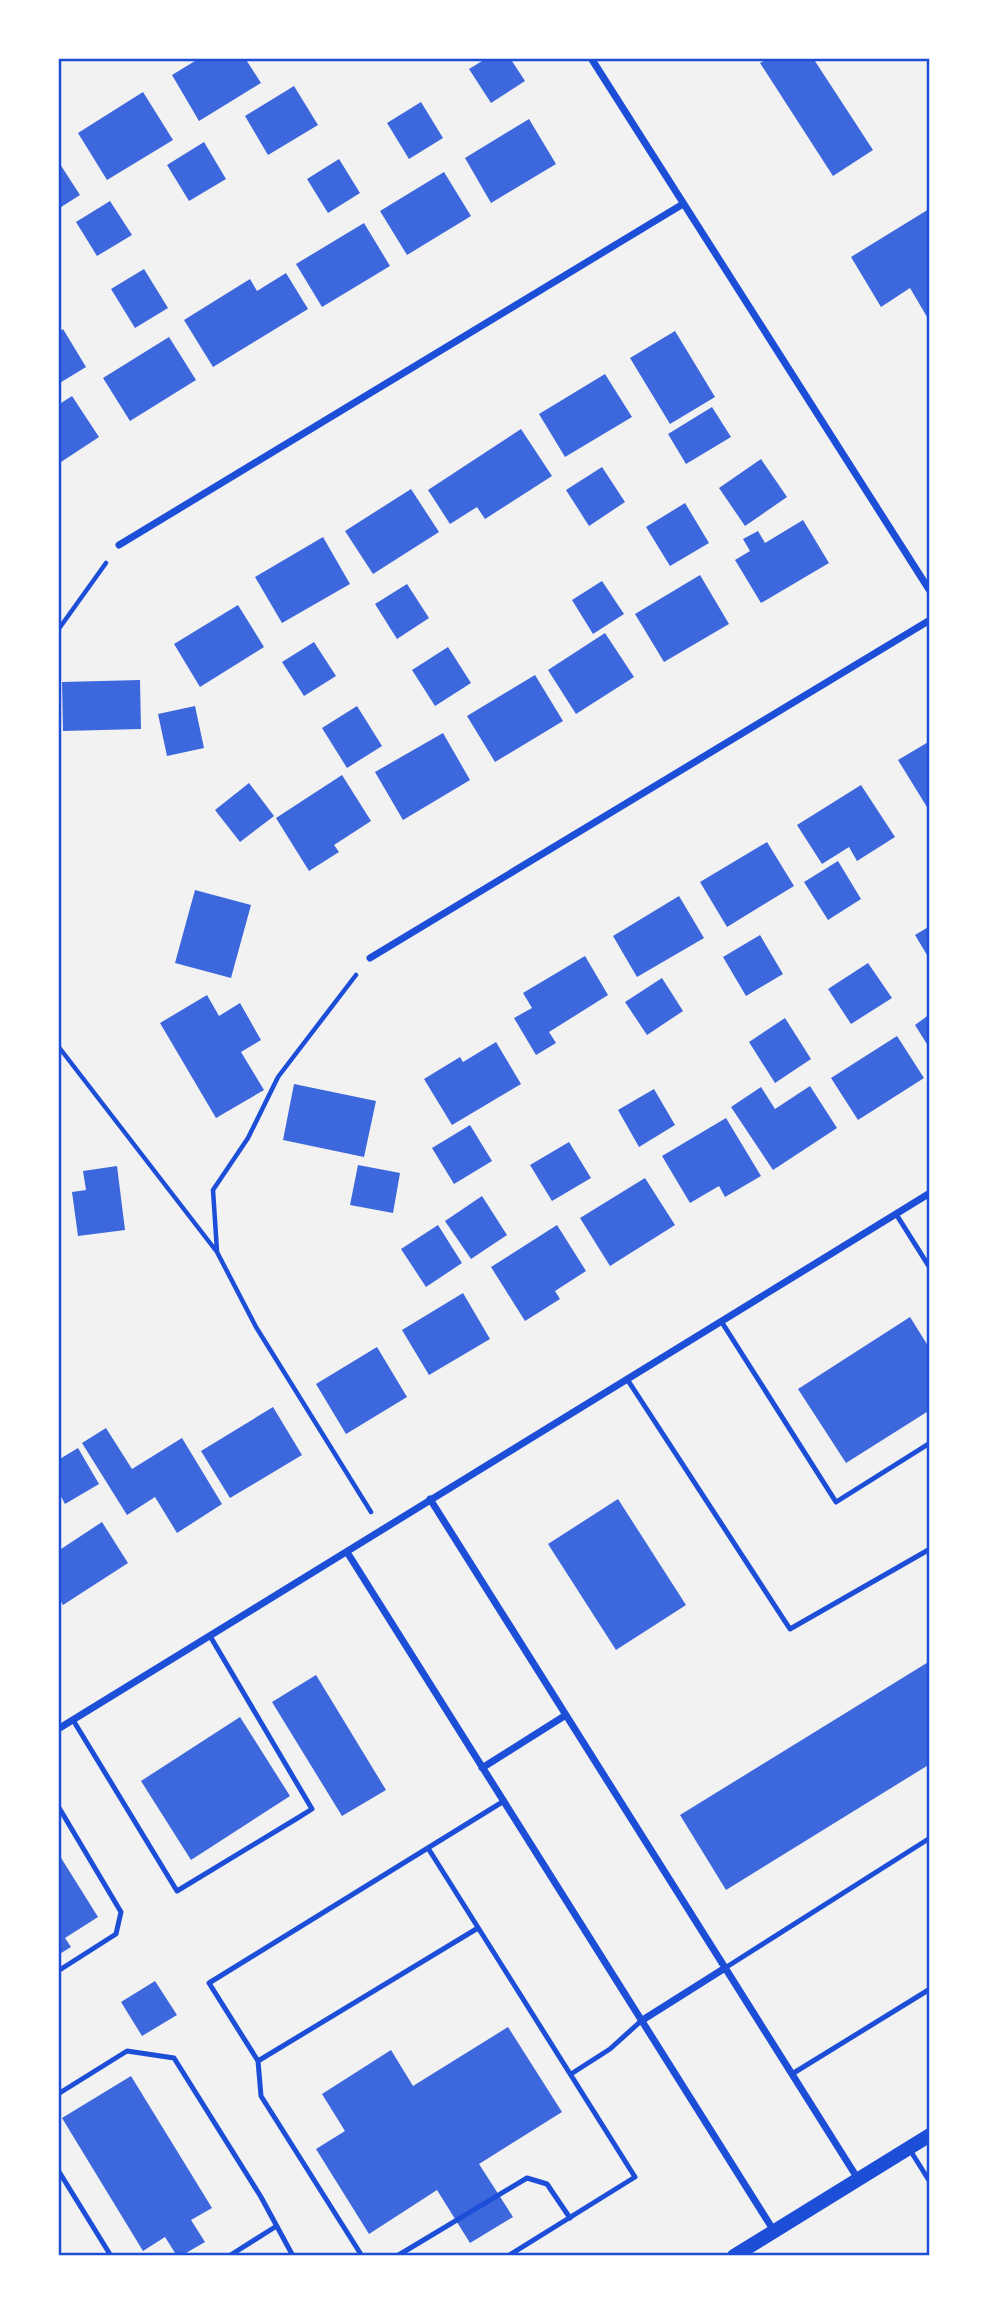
<svg xmlns="http://www.w3.org/2000/svg" width="988" height="2314" font-family="Arial,sans-serif">
<style>
.building{fill:#3d67dc}
.lines{fill:none;stroke-linecap:round;stroke-linejoin:round}
.path{stroke:#1d4ed8;stroke-width:4.5}
.service{stroke:#1d4ed8;stroke-width:5}
.minor{stroke:#1d4ed8;stroke-width:7}
.secondary{stroke:#1d4ed8;stroke-width:14}
.neatline{fill:none;stroke:#1d4ed8;stroke-width:2.5}
</style>
<rect width="100%" height="100%" fill="#f2f2f2"/>
<path class="building" d="M200,58H245L261,83L199,121L172,75Z
M487,58H510L525,81L491,103L469,69Z
M769,58H813L873,150L833,176L760,63Z
M294,86L318,125L268,155L245,116Z
M143,92L173,140L107,180L78,133Z
M421,102L443,138L409,159L387,123Z
M529,119L556,164L491,203L465,158Z
M204,142L226,179L189,201L167,165Z
M339,159L360,193L328,213L307,179Z
M58,161L80,195L58,209Z
M444,172L471,216L407,255L380,211Z
M110,201L132,235L97,256L76,222Z
M929,209L930,212V322L910,288L881,307L851,257Z
M364,223L390,266L322,307L296,264Z
M144,269L168,308L135,328L111,289Z
M286,273L308,309L213,367L184,320L250,279L257,291Z
M63,329L86,367L58,384V333Z
M675,331L715,397L670,424L630,358Z
M169,337L196,380L130,421L103,378Z
M605,374L632,417L565,457L539,414Z
M72,396L99,437L58,464V405Z
M712,407L731,437L686,464L668,434Z
M521,429L552,476L485,519L477,507L450,524L428,490Z
M761,459L787,497L745,526L719,488Z
M602,467L625,502L589,526L566,490Z
M411,489L439,532L373,574L345,531Z
M685,503L709,543L670,566L646,527Z
M803,520L829,563L761,603L735,560L750,551L743,539L758,531L765,543Z
M323,537L350,584L282,623L255,577Z
M700,575L729,624L664,662L635,614Z
M602,581L624,614L593,634L572,600Z
M407,584L429,618L397,639L375,604Z
M238,605L264,647L200,687L174,644Z
M605,633L634,677L576,714L548,670Z
M314,642L336,676L304,696L282,662Z
M448,647L471,683L435,706L412,670Z
M535,675L563,721L495,762L467,716Z
M140,680L141,729L63,731L62,682Z
M195,706L204,748L167,756L158,714Z
M357,706L382,746L347,768L322,728Z
M443,733L470,780L403,820L375,772Z
M930,741V812L898,760Z
M342,775L371,821L334,845L339,852L309,871L276,818Z
M249,783L274,816L240,842L215,810Z
M861,785L895,837L857,861L849,847L822,864L797,825Z
M767,842L794,886L727,927L700,882Z
M838,861L861,899L828,920L804,882Z
M195,890L251,905L231,978L175,963Z
M679,896L704,938L637,977L613,936Z
M930,926V960L915,935Z
M760,935L783,974L746,996L723,957Z
M585,956L608,995L549,1032L556,1043L536,1055L514,1018L532,1008L523,993Z
M868,963L892,998L851,1024L828,989Z
M662,978L683,1011L647,1035L625,1002Z
M207,995L219,1016L240,1003L261,1040L241,1052L264,1090L216,1118L160,1023Z
M930,1014V1049L915,1025Z
M785,1018L811,1059L775,1083L749,1042Z
M897,1036L924,1078L858,1120L831,1078Z
M496,1042L521,1084L452,1125L424,1079L460,1057L463,1062Z
M294,1084L376,1101L364,1157L283,1140Z
M810,1086L837,1128L773,1170L731,1107L761,1087L775,1109Z
M654,1089L675,1125L639,1147L618,1110Z
M726,1118L761,1176L725,1197L719,1186L690,1203L662,1156Z
M470,1125L492,1161L454,1184L432,1148Z
M569,1142L591,1178L552,1201L530,1165Z
M358,1165L400,1173L393,1213L350,1205Z
M117,1166L125,1230L78,1236L72,1192L86,1190L83,1171Z
M645,1178L675,1225L610,1266L580,1218Z
M482,1196L507,1235L471,1259L445,1221Z
M438,1225L462,1263L426,1287L401,1249Z
M557,1225L586,1271L555,1291L560,1299L525,1321L491,1267Z
M463,1293L490,1339L429,1375L402,1330Z
M910,1317L930,1349V1410L846,1463L798,1389Z
M377,1347L407,1397L346,1434L316,1384Z
M273,1407L302,1455L230,1498L201,1451Z
M106,1428L132,1469L182,1438L222,1504L177,1533L155,1497L127,1515L82,1443Z
M78,1448L99,1484L65,1504L58,1491V1460Z
M618,1499L686,1605L616,1650L548,1544Z
M102,1522L128,1563L63,1605L58,1596V1551Z
M930,1661V1764L726,1890L680,1815Z
M316,1675L386,1790L342,1816L272,1702Z
M240,1717L290,1796L191,1860L141,1781Z
M58,1853L98,1917L65,1938L71,1947L58,1955Z
M155,1981L177,2015L142,2036L121,2002Z
M508,2027L562,2112L479,2164L513,2217L470,2243L437,2190L369,2234L316,2149L345,2131L322,2094L391,2050L413,2086Z
M131,2076L212,2208L191,2220L205,2242L181,2256H177L165,2237L143,2251L62,2118Z"/>
<g class="lines">
<path class="path" d="M58,630L106,563
M58,1046L217,1252L256,1327L371,1512
M217,1251L213,1190L248,1138L278,1077L356,975"/>
<path class="service" d="M896,1214L930,1268
M721,1321L836,1502L930,1443
M627,1379L790,1629L930,1549
M73,1720L177,1891L296,1819L312,1809L210,1636
M58,1806L121,1912L116,1934L58,1971
M428,1848L635,2177L508,2256
M725,1968L930,1838
M258,2061L478,1928
M571,2074L610,2049L641,2021
M792,2074L930,1989
M58,2094L127,2051L174,2058L261,2197L293,2256
M910,2150L930,2182
M58,2170L111,2256
M229,2256L275,2227
M362,2256L261,2096L258,2061L209,1983L504,1801
M397,2256L527,2178L547,2184L570,2218"/>
<path class="minor" d="M591,58L930,591
M119,545L683,204
M370,958L930,620
M430,1499L858,2179
M347,1552L774,2231
M58,1729L930,1193
M482,1768L566,1715
M641,2021L725,1968"/>
<path class="secondary" d="M734,2256L930,2135"/>
</g>
<rect width="988" height="2314" fill="none" stroke="#ffffff" stroke-width="119"/>
<rect x="60" y="60" width="868" height="2194" class="neatline"/>
</svg>
